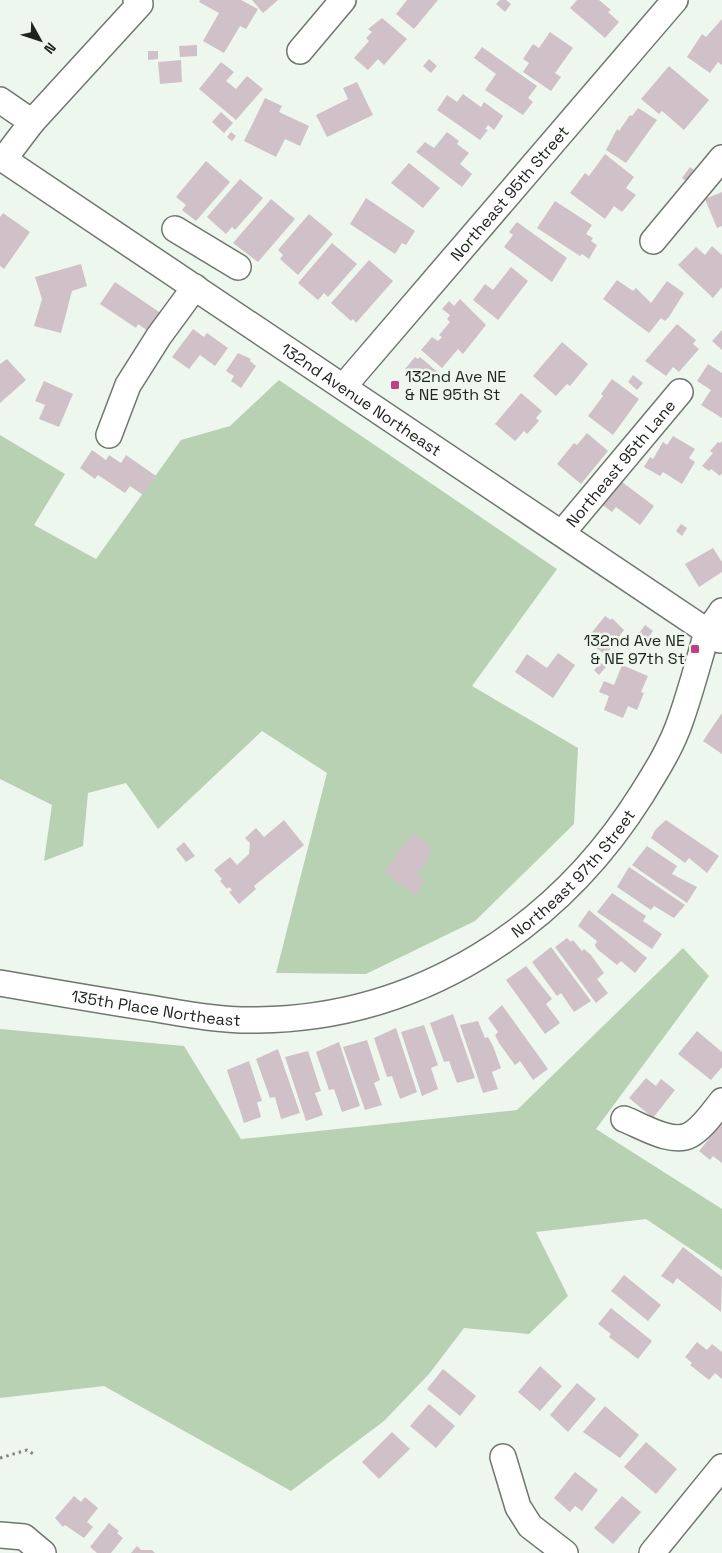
<svg xmlns="http://www.w3.org/2000/svg" width="722" height="1553" font-family="'Space Grotesk',sans-serif">
<style>
.green{fill:#b7d1b2}
.building{fill:#cfc1c7}
.lines{fill:none;stroke-linecap:round;stroke-linejoin:round}
.minor-casing{stroke:#6f776e;stroke-width:28}
.path{stroke:#838982;stroke-width:3;stroke-dasharray:2.5 4;stroke-linecap:butt}
.minor{stroke:#fff;stroke-width:25}
.poi-dot{fill:#bf3f89;stroke:#eef7ed;stroke-width:2}
.labels{text-anchor:middle;stroke-width:5;stroke-linejoin:round;paint-order:stroke}
.street-label{font-size:16px;fill:#202420;stroke:#eef7ed}
.poi-label{font-size:16px;fill:#202420;stroke:#eef7ed;text-anchor:start}
</style>
<rect width="100%" height="100%" fill="#eef7ed"/>
<path class="green" d="M279,380L557,569L472,686L578,748L574,824L475,921L366,974L276,973L327,773L262,731L158,829L126,783L88,793L83,846L44,861L52,805L0,779V435L65,474L34,525L96,559L181,440L230,426Z
M683,948L709,976L596,1129L722,1209V1270L646,1219L536,1232L568,1296L529,1334L464,1328L429,1374L384,1421L291,1491L104,1386L0,1398V1029L184,1046L241,1139L517,1110Z"/>
<path class="building" d="M200,0H241L258,9L246,29L240,26L224,53L203,41L219,13L199,2Z
M252,0H278L263,13Z
M407,0H438L414,29L396,14Z
M500,0H506L511,4L505,12L496,4Z
M577,0H599L611,10L608,12L619,22L605,38L570,8Z
M382,18L407,39L384,65L378,59L368,70L354,58L369,41L366,38L372,32L368,29Z
M722,19V65L718,62L710,73L687,57L702,34L706,37Z
M550,32L573,48L555,73L561,77L551,91L523,72L529,63L523,59L533,44L539,48Z
M197,45V56L180,57L179,46Z
M482,47L537,86L528,98L533,102L523,115L485,90L496,74L474,58Z
M148,51H158V59L148,60Z
M429,59L437,66L431,73L423,66Z
M181,60L182,82L160,84L158,62Z
M221,62L234,72L226,81L236,89L247,76L263,89L236,120L199,89Z
M669,66L709,100L684,130L662,111L659,114L641,99Z
M357,82L373,115L327,137L316,115L348,99L343,88Z
M463,94L481,107L484,102L503,116L494,130L488,125L485,129L488,130L480,140L437,110L447,95L457,102Z
M265,98L282,106L279,112L309,126L300,146L285,139L276,157L244,141Z
M638,108L657,120L626,163L606,150L617,129L619,131L630,115L632,116Z
M221,112L233,123L224,133L212,122Z
M231,132L236,136L232,141L227,137Z
M447,132L459,141L457,144L469,153L460,164L472,174L462,187L416,152L425,142L434,148Z
M605,154L634,177L626,188L636,195L622,212L614,206L605,219L570,193L585,173L589,176Z
M206,161L230,182L196,221L182,210L186,205L176,197Z
M409,163L440,188L423,208L391,183Z
M690,167L697,172L689,183L682,178Z
M240,179L263,198L235,230L232,227L226,234L207,217Z
M722,192V226L717,228L705,199Z
M366,198L415,231L406,245L402,243L395,254L350,224Z
M271,199L295,219L258,262L233,243Z
M555,201L592,225L586,234L593,238L591,241L597,245L589,259L582,254L580,256L537,228Z
M3,213L30,232L4,269L0,266V217Z
M309,214L333,234L298,275L280,259L283,255L278,250Z
M517,222L567,258L552,282L504,247L513,235L509,232Z
M332,243L357,264L328,297L324,293L318,300L298,283Z
M712,246L722,255V287L713,298L678,265L696,247L705,255Z
M369,260L393,281L356,323L353,319L351,321L331,303Z
M81,264L87,286L72,291L61,333L34,326L42,299L35,277Z
M511,267L528,281L498,320L473,300L485,284L493,290Z
M617,280L633,291L636,288L651,303L667,281L684,293L669,317L665,321L661,318L649,333L603,299Z
M115,282L162,314L149,332L138,324L136,328L100,304Z
M460,299L486,325L463,354L458,349L442,368L421,350L432,337L438,341L442,337L439,335L450,322L447,319L450,315L442,309L449,301L454,306Z
M677,324L696,340L693,344L699,349L679,372L673,367L666,376L645,361Z
M193,329L204,337L207,333L228,348L215,366L200,355L189,369L172,357Z
M722,330V350L712,341Z
M562,342L588,364L570,386L567,384L556,396L533,376Z
M238,353L251,359L250,361L256,366L241,388L231,381L234,376L226,371Z
M415,357L418,359L420,357L440,374L432,384L425,379L422,383L405,369Z
M7,359L26,380L0,403V364Z
M708,364L722,373V418L701,405L711,390L697,381Z
M633,375L643,383L637,390L628,382Z
M612,379L639,399L613,435L588,416L603,396L601,394Z
M44,381L73,394L59,427L39,419L45,405L35,401Z
M521,393L542,411L536,418L539,421L527,434L524,431L515,441L495,424Z
M587,433L608,451L581,484L557,464L574,443L577,445Z
M673,436L695,449L689,458L695,462L682,484L663,472L660,476L644,467L650,457L653,459L663,442L667,445Z
M722,441V473L720,476L711,469L709,471L702,466L713,453L710,451L718,442L720,443Z
M92,450L106,460L109,455L121,463L126,455L156,476L143,495L130,486L125,493L98,475L95,479L80,468Z
M618,479L654,506L640,525L616,507L612,512L600,503Z
M681,524L687,528L682,536L676,531Z
M713,548L722,562V572L699,587L685,564Z
M605,616L611,620L612,618L624,630L606,655L596,648L599,643L589,636Z
M645,625L653,631L645,642L637,636Z
M558,653L575,665L553,698L515,672L527,654L547,668Z
M601,663L606,667L599,675L594,670Z
M622,665L648,676L641,692L644,693L637,710L628,706L623,718L604,710L609,696L599,692L604,681L614,685Z
M722,713V754L703,741Z
M284,820L304,845L254,886L256,889L239,904L229,892L232,890L229,887L227,889L220,881L222,879L214,870L230,857L237,865L249,854L250,843L245,838L256,828L264,837Z
M666,820L719,856L707,873L689,858L685,863L651,838L656,829Z
M413,833L432,847L427,855L430,857L417,875L425,881L415,895L384,872Z
M184,842L195,856L186,862L176,849Z
M647,846L677,866L672,874L697,887L687,903L632,865Z
M629,867L685,905L674,918L654,906L651,910L617,887Z
M612,893L646,916L643,921L662,934L652,949L597,912Z
M589,910L647,958L635,973L621,961L617,965L597,949L595,945L597,941L578,926Z
M567,938L571,942L573,940L582,951L584,949L591,955L604,973L597,979L608,993L596,1003L555,947Z
M551,947L591,1001L574,1012L561,993L557,996L532,962Z
M526,966L552,999L546,1004L560,1023L545,1034L506,980Z
M502,1005L548,1069L533,1080L520,1061L515,1065L499,1043L495,1035L498,1032L488,1018Z
M453,1014L475,1078L457,1083L449,1061L444,1062L430,1023Z
M478,1021L485,1038L488,1037L493,1046L501,1068L492,1072L498,1089L483,1093L460,1025Z
M424,1025L438,1065L431,1068L438,1089L422,1096L401,1032Z
M396,1028L417,1092L400,1099L392,1076L387,1077L374,1038Z
M697,1031L722,1052V1067L711,1080L678,1054Z
M367,1040L380,1080L374,1083L382,1105L365,1110L343,1047Z
M339,1042L360,1106L342,1112L334,1089L329,1090L316,1052Z
M278,1049L300,1113L281,1119L275,1097L270,1098L256,1059Z
M308,1051L321,1091L315,1093L323,1115L306,1121L285,1057Z
M249,1061L262,1101L257,1102L261,1117L244,1123L227,1070Z
M646,1078L656,1086L661,1079L675,1090L653,1118L629,1098Z
M722,1123V1163L713,1156L710,1160L699,1151Z
M683,1247L722,1277L721,1312L677,1278L673,1284L661,1276Z
M624,1275L661,1305L648,1321L611,1291Z
M611,1308L652,1341L638,1359L609,1337L611,1334L598,1324Z
M697,1342L707,1350L712,1344L722,1352V1379L715,1373L709,1380L690,1365L692,1363L685,1357Z
M540,1366L562,1386L540,1411L518,1392Z
M443,1369L476,1396L460,1416L427,1389Z
M577,1383L596,1399L568,1432L550,1415Z
M429,1404L455,1426L436,1448L410,1426Z
M605,1406L639,1435L620,1458L583,1432Z
M392,1432L410,1449L379,1479L362,1462Z
M646,1442L677,1469L656,1494L624,1467Z
M575,1472L598,1490L582,1511L575,1506L570,1512L554,1498Z
M74,1496L81,1502L85,1497L98,1508L87,1522L93,1527L84,1538L65,1525L63,1527L55,1518Z
M622,1496L641,1512L613,1544L594,1528Z
M109,1523L119,1531L117,1533L123,1538L111,1553H97L90,1547Z
M137,1546L141,1550H152L155,1553H131Z"/>
<g class="lines">
<g class="minor-casing">
<g id="minor">
<path d="M300,51L343,0"/>
<path d="M0,100L32,122L4,159"/>
<path d="M32,122L140,4L136,0"/>
<path id="s1" d="M0,157L720,640"/>
<path d="M175,229L238,267"/>
<path d="M653,241L722,158"/>
<path id="s2" d="M344,386L675,0"/>
<path d="M109,435L128,385L159,336L195,287"/>
<path id="s3" d="M562,533L680,392"/>
<path id="s4" d="M0,983C52,992 104,1001 156,1009C190,1015 224,1021 258,1020C419,1018 558,928 642,794C657,770 672,746 681,719C688,699 694,678 700,657C703,648 704,638 709,630C712,624 718,618 722,611"/>
<path d="M624,1119C642,1126 672,1145 690,1135C703,1128 713,1112 722,1101"/>
<path d="M503,1457L518,1507L530,1526L565,1553"/>
<path d="M0,1535L24,1537L43,1553"/>
<path d="M652,1553L722,1467"/>
</g>
</g>
<path class="path" d="M0,1458L27,1450L35,1455"/>
<use href="#minor" class="minor"/>
</g>
<g class="poi-dot">
<rect x="390" y="380" width="10" height="10" rx="2.5"/>
<rect x="690" y="644" width="10" height="10" rx="2.5"/>
</g>
<g class="labels">
<g class="street-label">
<text dy="6" stroke="none"><textPath href="#s2" startOffset="254">Northeast 95th Street</textPath></text>
<text dy="6" stroke="none"><textPath href="#s1" startOffset="435">132nd Avenue Northeast</textPath></text>
<text dy="6" stroke="none"><textPath href="#s3" startOffset="91">Northeast 95th Lane</textPath></text>
<text dy="6" stroke="none"><textPath href="#s4" startOffset="620">Northeast 97th Street</textPath></text>
<text dy="6" stroke="none"><textPath href="#s4" startOffset="158">135th Place Northeast</textPath></text>
</g>
<g class="poi-label">
<text x="405" y="382">132nd Ave NE<tspan x="405" dy="18">&amp; NE 95th St</tspan></text>
<text x="685" y="646" text-anchor="end">132nd Ave NE<tspan x="685" dy="18">&amp; NE 97th St</tspan></text>
</g>
</g>
<g transform="translate(40 40) rotate(130)" stroke="#eef7ed" stroke-width="4" paint-order="stroke">
<path d="M0-4L9 19L0 12L-9 19Z" fill="#202420"/>
<text y="-8" font-size="14" font-weight="bold" text-anchor="middle" fill="#202420">N</text>
</g>
</svg>
